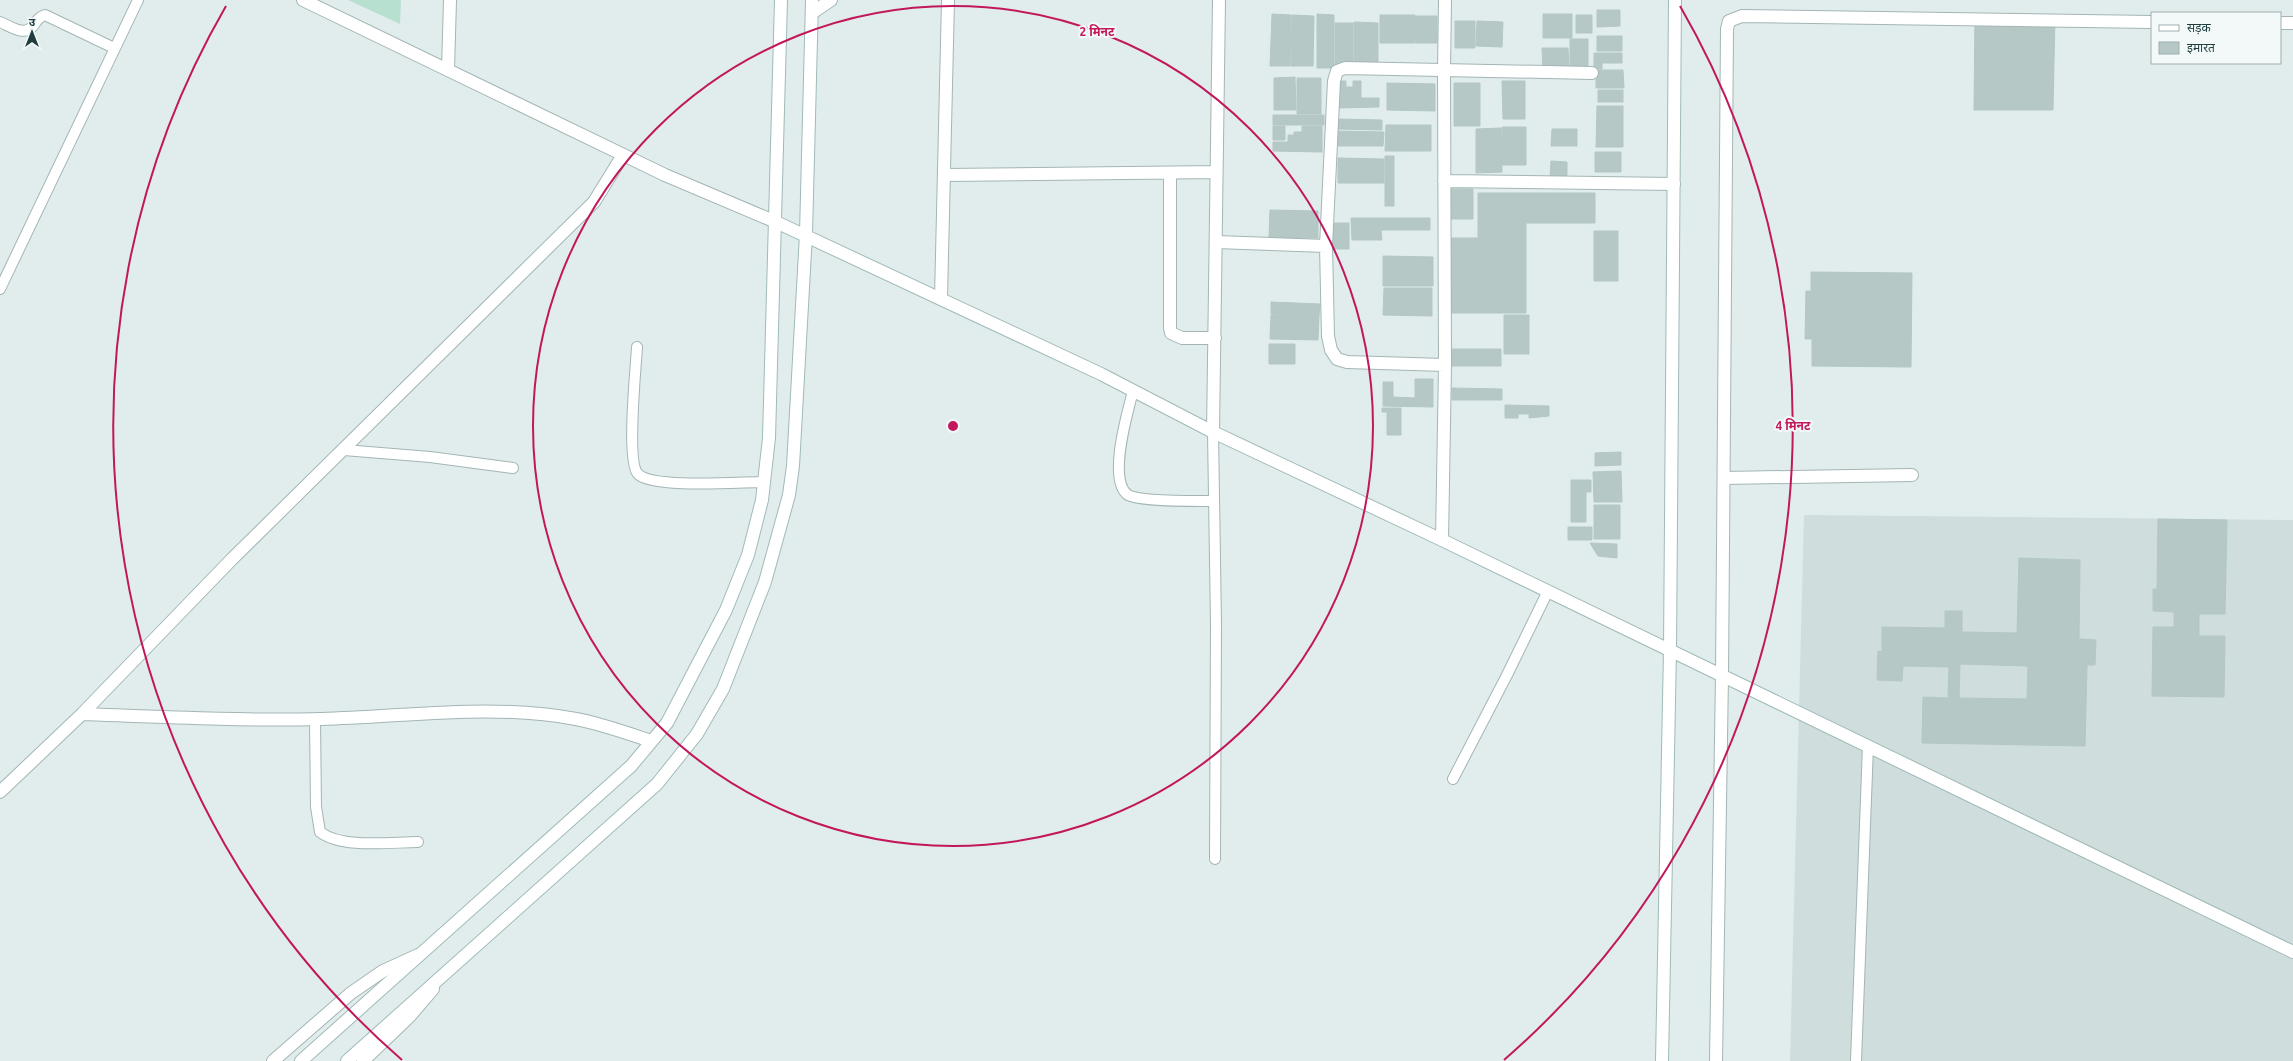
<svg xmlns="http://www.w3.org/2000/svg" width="2293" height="1061" font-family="Ubuntu,'Noto Sans Devanagari',sans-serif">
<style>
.built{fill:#cfdddc}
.green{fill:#b8e0d0}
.building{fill:#b6c8c6;stroke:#b3c7c5;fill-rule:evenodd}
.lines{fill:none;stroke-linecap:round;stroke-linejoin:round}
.lane-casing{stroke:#a3b5b5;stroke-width:12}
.street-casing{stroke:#a3b5b5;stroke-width:14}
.secondary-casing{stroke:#9fbab8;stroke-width:14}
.lane{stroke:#fff;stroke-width:10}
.street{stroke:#fff;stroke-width:12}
.secondary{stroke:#fff;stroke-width:12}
.ring{fill:none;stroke:#c2185b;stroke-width:2}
.centre{fill:#c2185b;stroke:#f2f9f8;stroke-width:2}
.ring-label{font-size:12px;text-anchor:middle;font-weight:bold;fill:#c2185b;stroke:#f2f9f8;stroke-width:4;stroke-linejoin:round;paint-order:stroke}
</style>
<rect width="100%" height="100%" fill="#e1edec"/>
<path class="built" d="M1804,515L2293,520V1061H1790Z"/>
<path class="green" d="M348,0H401L400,24Z"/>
<path class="building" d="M1597,10H1620V26L1597,27Z
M1272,14L1291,15L1290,66H1270Z
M1317,14L1334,15V68H1317Z
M1543,14H1572V38H1543Z
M1292,15L1314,16L1313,66H1291Z
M1380,15H1415L1414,43H1380Z
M1576,15H1592V33H1576Z
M1975,15L2055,16L2053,110H1974Z
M1415,16H1437V43H1415Z
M1455,21H1475V48H1455Z
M1477,21L1503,22L1502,47L1476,46Z
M1354,22L1378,23V68L1354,67Z
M1335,23H1353V65H1335Z
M1597,36H1622V51H1597Z
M1570,39H1588V66H1570Z
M1542,48H1568L1569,68L1543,69Z
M1594,53H1622V63H1602V69H1594Z
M1596,70H1623L1624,88H1596Z
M1295,77L1296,110H1274V78Z
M1297,78H1321V114H1297Z
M1338,81H1346V87H1353V81H1361V98L1338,97Z
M1502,81H1525V119H1503Z
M1387,83L1435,84V111L1387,110Z
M1454,83H1480V126H1454Z
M1598,90H1623V102H1598Z
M1338,98H1379V107L1338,108Z
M1597,106H1623V147H1596Z
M1273,115H1324V125H1273Z
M1336,119L1382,120V130L1336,129Z
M1386,125H1431V151H1385Z
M1273,126H1285V140H1273Z
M1302,126H1322V152L1273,151V142H1288V135H1294V132H1302Z
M1502,127H1526V165H1502Z
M1501,128L1502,172L1476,173V129Z
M1552,129H1577V146H1551Z
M1335,131L1384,132L1383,146H1335Z
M1595,152H1621V172H1595Z
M1385,156H1394V206H1385Z
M1338,158L1384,159V183H1338Z
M1551,161L1567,162V179H1550Z
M1450,189H1473V219H1450Z
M1478,193H1595V223H1526V313H1450V238H1478Z
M1270,210L1318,211V238L1269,237Z
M1351,218H1430V230H1381L1382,240H1352Z
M1329,223H1349V249H1329Z
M1594,231H1618V281H1594Z
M1383,256L1433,257V286H1383Z
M1811,272L1912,273L1911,367L1812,366V339H1805L1806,291H1811Z
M1384,288H1432V316L1383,315Z
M1271,302L1320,304L1319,316L1271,314Z
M1271,315L1319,316L1318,340L1270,339Z
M1504,315H1529V354H1504Z
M1269,344H1295V364H1269Z
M1452,349H1501V366H1452Z
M1415,379H1433V407L1383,406V382H1393V397L1415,398Z
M1452,388L1502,389V400H1452Z
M1505,405L1549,406V416L1529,418V414H1518V418H1505Z
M1382,408H1401V435H1387V412H1382Z
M1621,452V465L1595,466V453Z
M1621,471L1622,502H1594L1593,472Z
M1571,480H1591V492H1586V522H1571Z
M1594,505H1620V539H1594Z
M2158,519L2227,520L2225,614H2199V636H2225L2224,697L2152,696L2153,627H2174V612L2153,611V589H2157Z
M1568,527H1592V540H1568Z
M1590,543L1617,544V558L1598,556Z
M2019,558L2080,560L2079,639L2096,640L2095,665H2087L2085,746L1922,743L1923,697L1948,698L1949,667L1903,666L1902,681L1877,680L1878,651L1882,652V627L1945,628V611H1962V632L2017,633ZM1960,664L2028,666L2027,699L1959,698Z"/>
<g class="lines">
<g class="lane-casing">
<path id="lane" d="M0,22C10,26 24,37 33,26C37,21 38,17 45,15L114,48
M0,289L138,0
M637,347C636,367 626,462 638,474C653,489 740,482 764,482
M1133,391C1128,411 1107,480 1128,495C1140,502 1198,501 1214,501
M1213,432L1216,624L1215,859
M344,450L430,457L513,468
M315,719L316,807L320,832C342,849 391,842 418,842
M1453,779L1507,675L1548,591
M1856,1061L1868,746"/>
</g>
<g class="street-casing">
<path id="street" d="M303,0L665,175L776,222
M2280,23H2293
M448,70L450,0
M1170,174V328L1171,333L1182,338H1215
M944,175L1216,172
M1444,181L1674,184
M1216,242L1326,246
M941,298L948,0
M1445,365L1347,362L1337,359L1331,350L1328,336L1326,246L1334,81L1337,71L1345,68L1592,73
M1213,432L1219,0
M1724,478L1912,475
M1442,540L1445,365L1444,71L1445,0
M82,714C162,717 241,721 321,719C405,717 492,703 576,719C602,724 627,733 651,741
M0,792L82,714L232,559L594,202L623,155
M273,1061L351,993L383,971L418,955
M363,1061L409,1017L433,989
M1716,1061L1722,675L1727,29L1729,21L1742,16L2152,22"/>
</g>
<g class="secondary-casing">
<path id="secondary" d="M812,13L831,0
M776,222L1101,374L1213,432L1442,540L2293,952
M301,1061L631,766L667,723L726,610L748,555L762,500L769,438L781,0
M347,1061L657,784L697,734L723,689L765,582L789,495L793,466L806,234L812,0
M1662,1061L1670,650L1675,0"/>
</g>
<use href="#lane" class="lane"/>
<use href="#street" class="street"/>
<use href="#secondary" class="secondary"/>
</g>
<g class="ring">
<circle cx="953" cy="426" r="420"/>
<path d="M402 1060A840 840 0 0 1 226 6M1680 6A840 840 0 0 1 1504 1060"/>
</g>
<circle cx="953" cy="426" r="6" class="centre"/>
<g class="ring-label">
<text x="1097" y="36">2 मिनट</text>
<text x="1793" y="430">4 मिनट</text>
</g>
<rect x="2151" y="12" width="130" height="52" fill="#f2f9f8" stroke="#9eaeae"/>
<rect x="2159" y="25" width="20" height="6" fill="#ffffff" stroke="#9eaeae"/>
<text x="2187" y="32" font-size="12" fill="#203e40">सड़क</text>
<rect x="2159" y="42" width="20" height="12" fill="#b6c8c6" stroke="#9eaeae"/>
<text x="2187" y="52" font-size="12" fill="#203e40">इमारत</text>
<g transform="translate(32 32)" stroke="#f2f9f8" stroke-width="3" paint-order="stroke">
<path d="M0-3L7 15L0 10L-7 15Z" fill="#203e40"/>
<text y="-6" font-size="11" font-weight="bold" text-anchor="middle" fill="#203e40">उ</text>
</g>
</svg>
